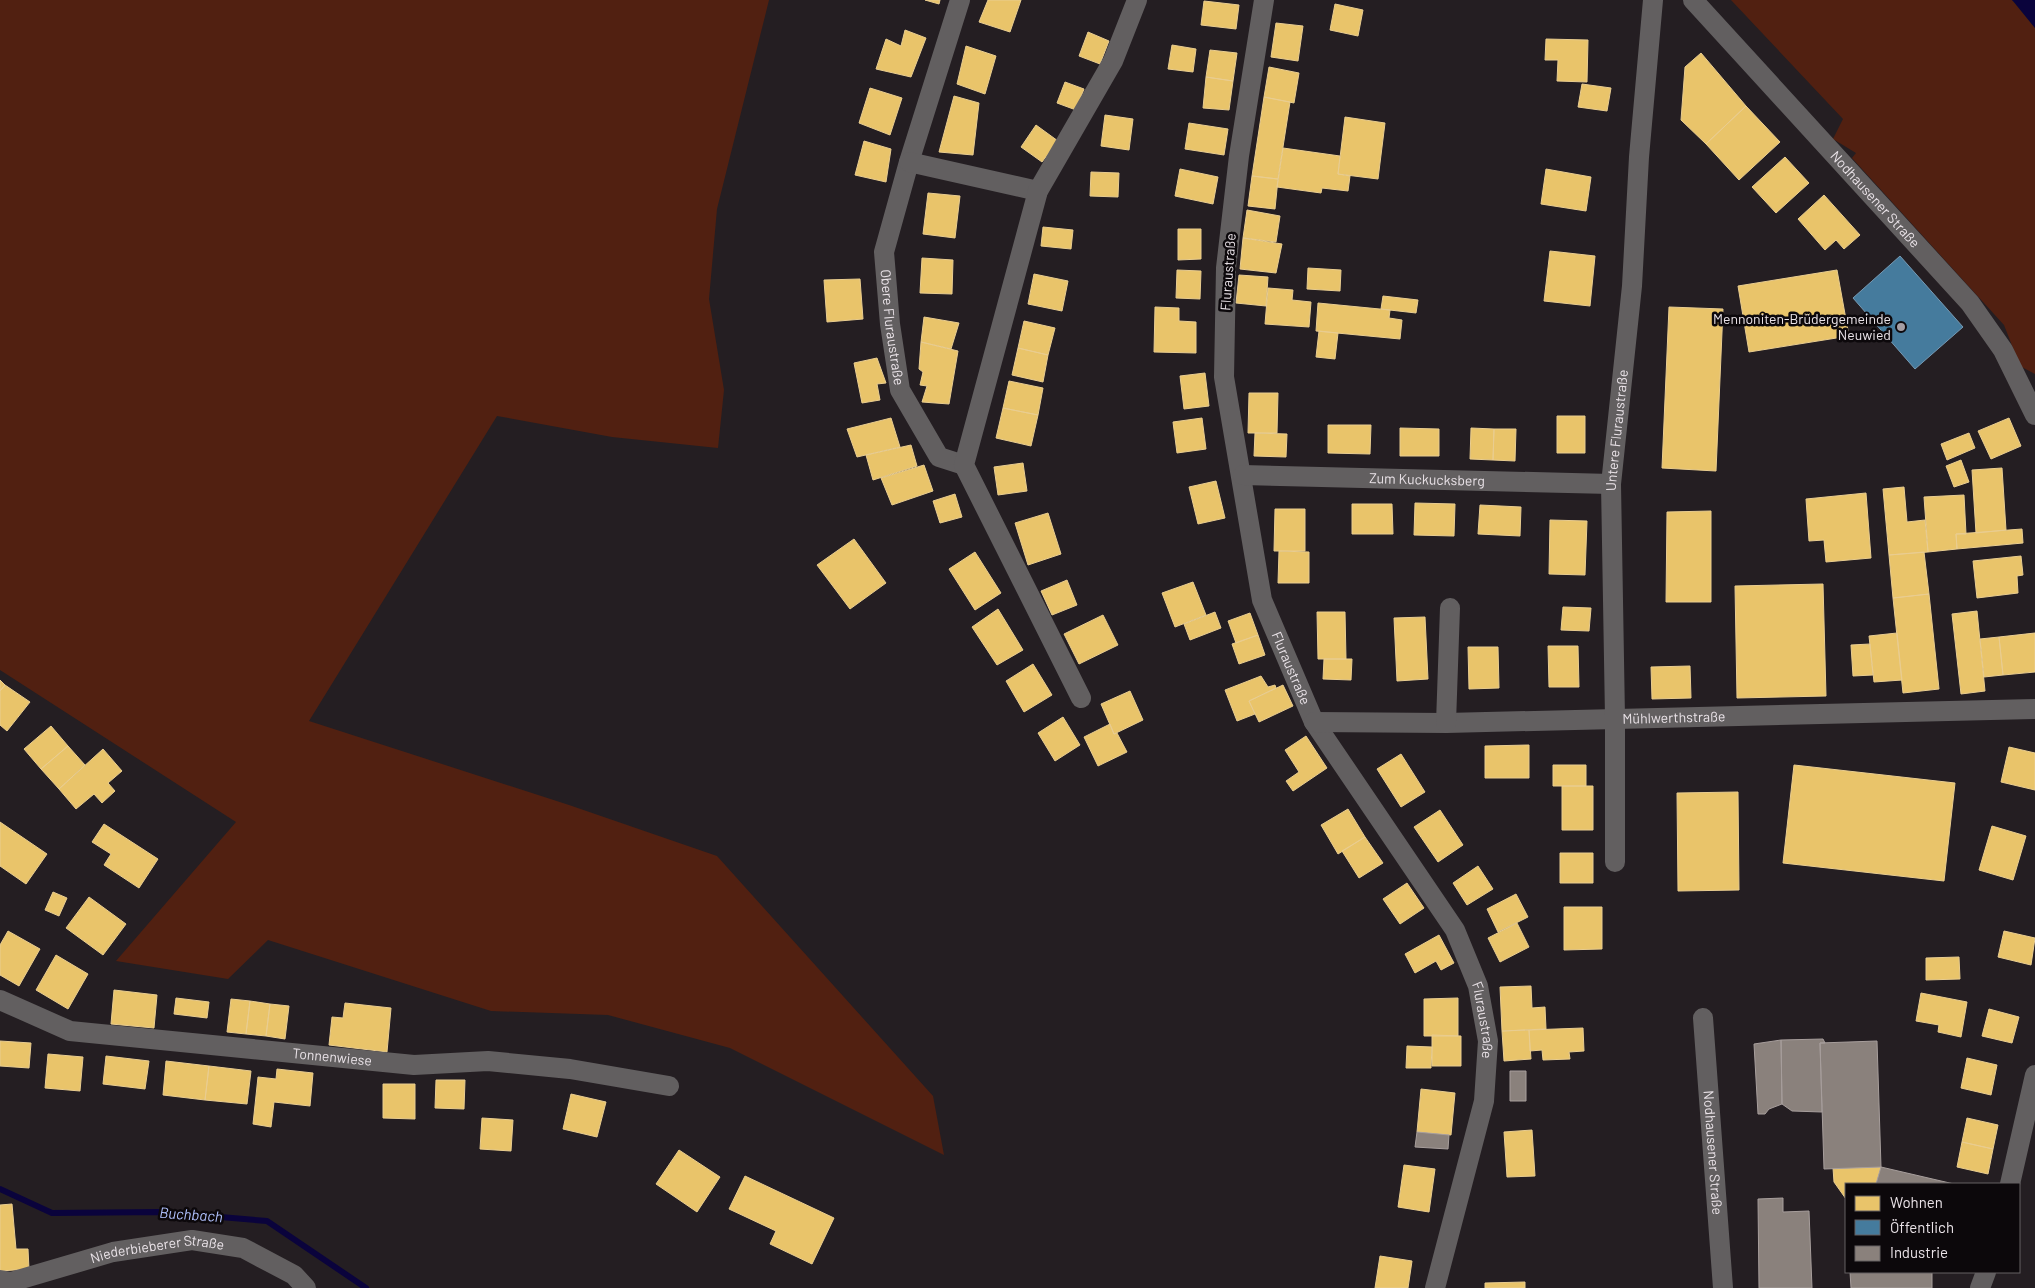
<svg xmlns="http://www.w3.org/2000/svg" width="2035" height="1288" font-family="Barlow,sans-serif">
<style>
.green{fill:#512011}
.water{fill:#0a033c}
.homes{fill:#e9c46a;stroke:#e9cd90}
.public{fill:#457b9d;stroke:#769ab4}
.industry{fill:#8a817c;stroke:#a79e9c}
.lines{fill:none;stroke-linecap:round;stroke-linejoin:round}
.stream{stroke:#0a033c;stroke-width:6}
.minor{stroke:#625f60;stroke-width:20}
.poi-dot{fill:#a59ea3;stroke:#0c080b;stroke-width:2}
.labels{text-anchor:middle;stroke-width:5;stroke-linejoin:round;paint-order:stroke}
.street-label{font-size:14px;fill:#eae3e8;stroke:#0c080b}
.poi-label{font-size:14px;fill:#eae3e8;stroke:#0c080b;text-anchor:end}
.water-label{font-size:15px;font-style:italic;fill:#b0c1fd;stroke:#0c080b}
</style>
<rect width="100%" height="100%" fill="#241e22"/>
<path class="green" d="M0,0H769L717,209L709,299L724,390L718,448L612,437L497,416L309,721L569,805L717,856L933,1096L944,1155L730,1048L608,1015L491,1011L268,940L228,979L116,961L236,822L0,670Z
M1731,0H2012L2035,28V374L2020,366L2004,325L1852,158L1856,153L1833,139L1843,119Z"/>
<path class="water" d="M2012,0H2035V28L2014,2Z"/>
<path class="homes" d="M925,0H940L939,4Z
M988,0H1021L1010,32L979,22Z
M1204,1L1239,5L1236,29L1201,25Z
M1335,4L1363,10L1358,36L1330,30Z
M1276,23L1303,26L1298,61L1271,57Z
M905,30L926,38L911,77L876,69L886,39L901,46Z
M1088,32L1109,41L1100,64L1079,56Z
M1546,39L1588,40L1587,82L1557,81L1558,60H1545Z
M1172,45L1196,49L1193,72L1168,69Z
M966,46L996,56L985,94L957,84Z
M1210,50L1237,53L1233,81L1206,77Z
M1701,53L1746,106L1706,144L1681,120L1685,67Z
M1269,67L1299,73L1294,103L1264,97Z
M1206,77L1233,81L1229,110L1203,108Z
M1065,82L1084,89L1076,110L1057,103Z
M1582,84L1611,88L1607,111L1578,107Z
M870,88L902,98L890,135L859,123Z
M954,96L979,103L973,155L939,152Z
M1264,97L1290,102L1278,179L1252,176Z
M1746,106L1780,142L1739,180L1706,144Z
M1105,115L1133,119L1129,150L1101,146Z
M1345,117L1385,123L1378,179L1338,174Z
M1189,123L1228,129L1224,155L1185,149Z
M1036,125L1058,141L1042,162L1021,147Z
M864,141L891,149L886,182L855,175Z
M1283,148L1340,156L1338,174L1350,176L1348,191L1322,188L1321,193L1277,187Z
M1785,157L1809,183L1776,213L1752,187Z
M1180,169L1218,177L1213,204L1175,196Z
M1546,169L1591,177L1586,211L1541,204Z
M1091,172L1119,173L1118,197L1090,196Z
M1252,176L1278,179L1275,209L1248,206Z
M928,193L960,196L955,238L923,234Z
M1824,195L1860,235L1844,249L1836,240L1825,250L1798,219Z
M1247,210L1280,216L1276,242L1243,238Z
M1043,227L1073,230L1071,249L1041,246Z
M1178,229H1201V259L1178,260Z
M1243,238L1282,244L1276,273L1240,269Z
M1550,251L1595,256L1590,306L1544,301Z
M922,258L953,260L952,294L920,293Z
M1308,268L1341,270L1340,291L1307,289Z
M1177,270L1201,271L1200,299L1176,298Z
M1837,270L1849,336L1749,352L1738,286Z
M1034,274L1068,281L1062,311L1028,304Z
M1239,275L1268,277L1266,306L1236,303Z
M860,279L863,319L827,322L824,280Z
M1268,288L1293,290L1292,300L1311,302L1309,327L1265,324Z
M1383,296L1418,300L1416,313L1381,309Z
M1318,303L1390,310L1389,318L1402,320L1400,339L1316,331Z
M1155,307L1179,308V321L1196,322V353L1154,352Z
M1669,307L1723,309L1716,471L1662,468Z
M924,317L959,323L951,349L921,342Z
M1024,321L1055,328L1048,355L1018,348Z
M1319,331L1338,333L1335,359L1316,357Z
M921,342L958,351L949,404L922,402L927,386L920,385L923,372L919,369Z
M1018,348L1048,355L1043,382L1012,375Z
M877,358L886,383L877,384L880,400L862,403L854,363Z
M1205,373L1209,406L1184,409L1180,376Z
M1009,381L1043,388L1038,415L1003,408Z
M1249,393H1278L1277,433H1248Z
M1003,408L1038,415L1031,446L996,438Z
M1557,416H1585V453H1557Z
M891,418L900,447L857,457L847,429Z
M1202,418L1206,449L1177,453L1173,422Z
M2009,418L2021,446L1991,459L1978,431Z
M1328,425H1371L1370,454L1328,453Z
M1400,428L1439,429V456H1400Z
M1471,428L1494,429L1493,460L1470,459Z
M1494,429H1516L1515,461L1493,460Z
M1255,433L1287,434L1286,457L1254,456Z
M1969,433L1975,448L1947,460L1941,444Z
M911,445L917,466L873,480L866,455Z
M1961,460L1969,482L1954,487L1946,466Z
M1023,463L1027,491L998,495L994,467Z
M924,465L933,491L892,505L881,478Z
M2002,468L2006,530L1976,533L1972,470Z
M1216,481L1225,518L1198,524L1189,487Z
M1904,487L1907,522L1925,520L1928,552L1889,555L1883,489Z
M1866,493L1871,558L1826,562L1824,540L1809,541L1806,499Z
M955,494L962,517L940,523L933,501Z
M1964,495L1966,534H1956L1957,549L1928,552L1924,497Z
M1415,503L1455,504L1454,536L1414,535Z
M1352,504H1392L1393,534H1352Z
M1480,505L1521,507L1520,536L1478,534Z
M1275,509H1305V551H1274Z
M1711,511V602H1666L1667,512Z
M1048,513L1061,554L1028,565L1015,523Z
M1550,520L1587,521L1585,575L1549,574Z
M2022,529L2023,543L1957,549L1956,534Z
M854,539L886,583L850,609L817,565Z
M1279,551L1309,552V583H1278Z
M975,552L1001,593L975,610L949,569Z
M1924,552L1929,594L1893,598L1889,555Z
M2021,556L2023,575L2017,576L2018,593L1977,598L1973,561Z
M1067,580L1077,605L1052,615L1041,591Z
M1193,582L1206,615L1175,627L1162,593Z
M1823,584L1826,696L1737,698L1735,586Z
M1929,594L1939,689L1903,693L1893,598Z
M1563,607L1591,608L1589,631L1561,630Z
M998,609L1023,650L997,665L972,627Z
M1977,611L1985,691L1961,694L1952,614Z
M1215,612L1221,628L1190,640L1184,624Z
M1317,612H1345L1346,659H1318Z
M1250,613L1258,635L1236,643L1228,621Z
M1103,615L1118,645L1079,664L1064,634Z
M1425,617L1428,679L1397,681L1394,618Z
M1897,633L1902,680L1874,682L1869,636Z
M2035,633V672L2003,675L1999,637Z
M1258,635L1265,655L1239,664L1232,644Z
M1999,637L2003,675L1984,677L1980,639Z
M1870,644L1873,675L1853,676L1851,645Z
M1548,646H1578L1579,687H1549Z
M1468,647H1498L1499,688L1469,689Z
M1324,659H1352L1351,680L1323,679Z
M1033,664L1052,695L1024,712L1006,681Z
M1690,666L1691,698L1652,699L1651,667Z
M1261,676L1268,687L1275,685L1276,688L1249,701L1255,714L1237,721L1225,690Z
M0,680L5,685L0,691Z
M5,685L30,702L7,731L0,725V691Z
M1283,685L1293,706L1259,722L1249,701Z
M1130,691L1143,720L1114,734L1101,704Z
M1063,717L1080,745L1055,761L1038,733Z
M1110,724L1114,734L1117,733L1127,752L1098,766L1084,737Z
M51,726L68,746L41,769L24,749Z
M1306,736L1327,768L1293,791L1286,781L1299,772L1285,750Z
M1529,745V778H1485V746Z
M68,746L85,765L59,789L41,769Z
M2009,747L2035,753V790L2001,782Z
M103,749L122,771L108,783L115,791L102,803L94,794L76,809L59,789Z
M1401,754L1425,792L1401,807L1377,769Z
M1553,765H1586V786H1553Z
M1794,765L1955,783L1944,881L1783,863Z
M1562,786H1593V830H1562Z
M1738,792L1739,890L1678,891L1677,793Z
M1348,809L1365,837L1338,854L1321,825Z
M1440,810L1463,845L1438,862L1414,827Z
M0,822L47,854L26,884L0,866Z
M104,824L158,859L139,888L104,865L111,854L92,842Z
M1992,826L2026,836L2013,880L1979,870Z
M1365,837L1383,863L1359,878L1342,851Z
M1560,853H1593V883H1560Z
M1478,866L1493,889L1467,905L1453,883Z
M1407,883L1424,908L1400,924L1383,899Z
M53,892L67,898L59,916L45,910Z
M1516,894L1528,917L1498,932L1487,909Z
M89,897L126,924L103,955L66,928Z
M1564,907H1602V949L1564,950Z
M1517,923L1529,947L1500,962L1488,938Z
M8,931L40,949L19,986L0,975V945Z
M2004,931L2035,938L2031,965L1998,957Z
M1439,935L1454,963L1441,970L1436,961L1415,973L1405,954Z
M56,955L88,974L68,1009L36,990Z
M1959,957L1960,979L1926,980V958Z
M1531,986L1532,1008L1545,1007L1546,1029L1502,1031L1500,987Z
M114,990L157,995L154,1028L111,1024Z
M1921,993L1967,1002L1961,1037L1938,1032L1939,1025L1916,1021Z
M176,998L209,1002L207,1018L174,1014Z
M1458,998V1036H1424V999Z
M231,999L250,1001L246,1034L227,1032Z
M250,1001L270,1004L266,1036L246,1034Z
M345,1003L391,1008L387,1052L329,1045L332,1017L343,1018Z
M270,1004L289,1006L285,1039L266,1036Z
M1989,1009L2019,1017L2012,1043L1982,1036Z
M1583,1028L1584,1051L1569,1052L1570,1059L1543,1060L1542,1050L1530,1051L1529,1030Z
M1529,1030L1531,1059L1504,1061L1502,1031Z
M1432,1035L1461,1036V1066H1432Z
M0,1041L31,1043L29,1068L0,1066Z
M1407,1046L1432,1047L1431,1068H1406Z
M48,1054L83,1057L80,1091L45,1088Z
M106,1056L149,1061L145,1089L103,1084Z
M1967,1058L1997,1065L1991,1095L1961,1088Z
M166,1061L209,1066L205,1100L163,1095Z
M209,1066L251,1071L247,1104L205,1100Z
M277,1069L313,1073L310,1106L274,1102L271,1127L253,1124L258,1077L276,1079Z
M436,1080H465L464,1109L435,1108Z
M383,1084H415V1119L383,1118Z
M1421,1089L1455,1093L1451,1135L1417,1132Z
M571,1094L606,1102L597,1137L563,1129Z
M482,1118L513,1120L511,1151L480,1149Z
M1967,1118L1998,1125L1993,1149L1962,1142Z
M1532,1130L1535,1176L1507,1177L1504,1132Z
M1962,1142L1993,1149L1988,1174L1957,1167Z
M679,1150L720,1177L697,1212L656,1184Z
M1404,1165L1435,1169L1429,1212L1398,1207Z
M1881,1167L1876,1184H1846V1199L1834,1182L1833,1168Z
M745,1176L834,1218L812,1264L770,1244L776,1231L729,1209Z
M12,1204L16,1249H28L29,1269L0,1271V1205Z
M1380,1256L1412,1261L1408,1288H1375Z
M1525,1282V1288H1485V1283Z"/>
<path class="public" d="M1900,256L1963,327L1915,369L1853,298Z"/>
<path class="industry" d="M1823,1039L1825,1043H1820L1822,1112L1792,1111L1782,1104L1781,1040Z
M1781,1040L1782,1104L1769,1109L1765,1114H1758L1754,1044Z
M1877,1041L1881,1167L1824,1169L1820,1043Z
M1510,1071H1526V1101H1510Z
M1417,1132L1449,1135L1448,1149L1415,1147Z
M1881,1167L1954,1184H1876Z
M1783,1198V1212L1809,1211L1812,1288H1759L1758,1199Z
M1850,1272H1932V1288H1851Z"/>
<g class="lines">
<path class="stream" d="M0,1189L52,1213L161,1212L267,1221L366,1288"/>
<g class="minor">
<path id="s1" d="M960,0L909,162L884,252L890,324L900,390L939,457L964,465"/>
<path id="s2" d="M1264,0L1239,156L1226,268L1224,377L1262,600L1314,722L1455,930L1478,986L1488,1041L1484,1101L1435,1288"/>
<path id="s3" d="M1693,0L1970,303L2003,350L2035,415"/>
<path d="M909,162L1038,191"/>
<path id="s4" d="M1243,475L1611,484"/>
<path d="M1081,698L964,465L1038,191L1113,61L1137,0"/>
<path id="s5" d="M1314,722L1446,723L2035,709"/>
<path d="M1446,723L1450,608"/>
<path id="s6" d="M1615,862V717L1611,484L1632,286L1639,157L1653,0"/>
<path id="s7" d="M0,1000L70,1031L414,1065L488,1061L570,1069L669,1086"/>
<path id="s8" d="M1703,1018L1723,1288"/>
<path d="M2010,1184L2035,1075"/>
<path id="s9" d="M0,1280L11,1282L113,1252L192,1240L243,1248L294,1275L306,1288"/>
<path d="M1980,1288L1986,1272"/>
</g>
</g>
<circle class="poi-dot" cx="1901" cy="327" r="5"/>
<g class="labels">
<g class="street-label">
<text dy="5" stroke="none"><textPath href="#s3" startOffset="270">Nodhausener Straße</textPath></text>
<text transform="translate(1228 272) rotate(-86)" y="5">Fluraustraße</text>
<text dy="5" stroke="none"><textPath href="#s1" startOffset="339">Obere Fluraustraße</textPath></text>
<text dy="5" stroke="none"><textPath href="#s6" startOffset="432">Untere Fluraustraße</textPath></text>
<text dy="5" stroke="none"><textPath href="#s4" startOffset="184">Zum Kuckucksberg</textPath></text>
<text dy="5" stroke="none"><textPath href="#s2" startOffset="680">Fluraustraße</textPath></text>
<text dy="5" stroke="none"><textPath href="#s5" startOffset="360">Mühlwerthstraße</textPath></text>
<text dy="5" stroke="none"><textPath href="#s2" startOffset="1085">Fluraustraße</textPath></text>
<text dy="5" stroke="none"><textPath href="#s7" startOffset="340">Tonnenwiese</textPath></text>
<text dy="5" stroke="none"><textPath href="#s8" startOffset="135">Nodhausener Straße</textPath></text>
<text dy="5" stroke="none"><textPath href="#s9" startOffset="162">Niederbieberer Straße</textPath></text>
</g>
<g class="poi-label">
<text x="1891" y="324">Mennoniten-Brüdergemeinde<tspan x="1891" dy="16">Neuwied</tspan></text>
</g>
<g class="water-label">
<text transform="translate(191 1215) rotate(4)" y="5">Buchbach</text>
</g>
</g>
<rect x="1845" y="1183" width="175" height="90" fill="#0c080b" stroke="#656063"/>
<rect x="1855" y="1196" width="25" height="15" fill="#e9c46a" stroke="#656063"/>
<text x="1890" y="1208" font-size="15" fill="#eae3e8">Wohnen</text>
<rect x="1855" y="1220" width="25" height="15" fill="#457b9d" stroke="#656063"/>
<text x="1890" y="1233" font-size="15" fill="#eae3e8">Öffentlich</text>
<rect x="1855" y="1246" width="25" height="15" fill="#8a817c" stroke="#656063"/>
<text x="1890" y="1258" font-size="15" fill="#eae3e8">Industrie</text>
</svg>
